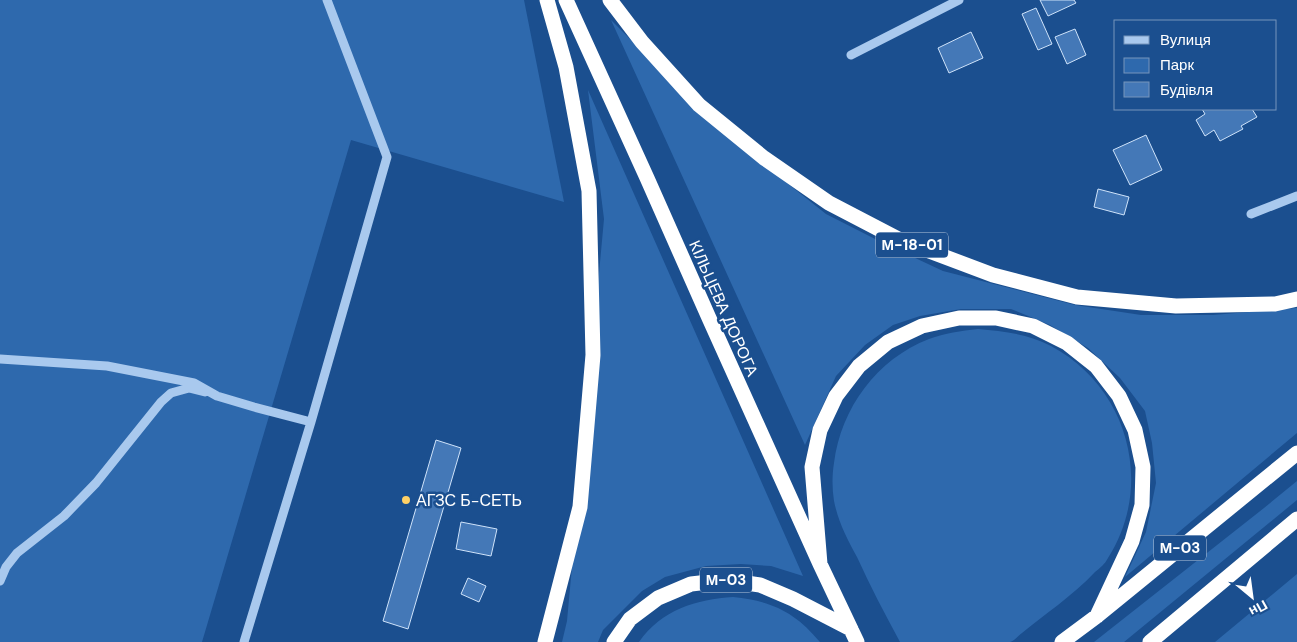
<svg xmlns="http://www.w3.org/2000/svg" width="1297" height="642" font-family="'DM Sans',sans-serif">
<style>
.green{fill:#2e69ad}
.building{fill:#4478b7;stroke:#cfe3fa}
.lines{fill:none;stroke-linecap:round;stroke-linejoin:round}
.minor{stroke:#a9c9ee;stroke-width:9}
.highway{stroke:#fff;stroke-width:15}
.poi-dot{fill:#ffd166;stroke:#1b4f8f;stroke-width:2}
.labels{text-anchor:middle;stroke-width:5;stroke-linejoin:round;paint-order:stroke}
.shield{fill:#1b4f8f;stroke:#bbcadd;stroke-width:1}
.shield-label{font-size:15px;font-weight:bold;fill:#fff}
.street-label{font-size:16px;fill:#fff;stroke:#1b4f8f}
.poi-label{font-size:16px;fill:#fff;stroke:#1b4f8f;text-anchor:start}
</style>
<rect width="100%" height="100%" fill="#1b4f8f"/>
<path class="green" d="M0,0H524L564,202L351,140L202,642H0Z
M611,20L723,132L826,214L881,242L943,271L1075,305L1141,315H1213L1297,308V433L1125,577L1146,532L1156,483L1152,443L1145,411L1120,378L1088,348L1050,325L1011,309H961L920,316L893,325L865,345L836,376L805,445Z
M588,90L803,576L771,566L741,564L706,566L665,577L642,591L603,630L598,642H562L567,621L604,219Z
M978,329C1003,331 1028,334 1051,346C1128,387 1155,484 1108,558C1105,564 1100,568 1095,572C1084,584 1071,594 1058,605C1046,614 1034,623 1022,633C1019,635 1014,641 1010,642C1005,642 990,642 984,642C956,642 928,642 900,642C885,614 870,586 857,557C847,539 838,521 834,501C832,488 832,475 834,463C841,408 877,359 929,339C945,333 961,331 978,329Z
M1297,481V500L1124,642H1094L1264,508Z
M1297,574V642H1215Z
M733,597C772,601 795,612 820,642H639C661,610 697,599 733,597Z"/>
<path class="building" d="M1040,0H1074L1076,3L1048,16Z
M1036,8L1052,44L1038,50L1022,14Z
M1075,29L1086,55L1067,64L1055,37Z
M971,32L983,58L949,73L938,48Z
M1202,109H1252L1257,117L1241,126L1243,129L1220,141L1214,130L1205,136L1196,120L1205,114Z
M1146,135L1162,170L1130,185L1113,150Z
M1098,189L1129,197L1124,215L1094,207Z
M436,440L461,448L408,629L383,621Z
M461,522L497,529L491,556L456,549Z
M468,578L486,586L479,602L461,594Z"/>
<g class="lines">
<path class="minor" d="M851,55L959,0
M1251,214L1297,196
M0,359L107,366L194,383L217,396L254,407L311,422
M0,581L6,567L17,553L64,516L96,483L161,402L171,393L189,388L205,392
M244,642L311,422L387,157L327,0"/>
<path class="highway" d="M566,0L647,178L709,318L820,564L857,642
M610,0L642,42L699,105L764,158L829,203L900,240L993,275L1077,297L1176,306L1275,304L1297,299
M820,564L812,467L820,430L836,396L859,366L888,342L922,326L959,318H996L1033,326L1067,343L1096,366L1119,396L1135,430L1143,467L1142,505L1132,541L1097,616
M545,642L580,507L593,355L589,191L566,67L547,0
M614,642L630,619L658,598L691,584L726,580L760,585L793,599L851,629
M1062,642L1097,616L1297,453
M1150,642L1297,519"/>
</g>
<circle class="poi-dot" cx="406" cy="500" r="5"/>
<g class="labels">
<g class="shield">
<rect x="876" y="232.5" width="72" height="25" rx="4"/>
<rect x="1154" y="535.5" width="52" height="25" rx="4"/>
<rect x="700" y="567.5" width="52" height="25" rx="4"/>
</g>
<g class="shield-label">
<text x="912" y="250">М-18-01</text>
<text x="1180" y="553">М-03</text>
<text x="726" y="585">М-03</text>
</g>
<g class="street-label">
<text transform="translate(724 308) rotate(66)" y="6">КІЛЬЦЕВА ДОРОГА</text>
</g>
<g class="poi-label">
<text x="416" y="506">АГЗС Б-СЕТЬ</text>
</g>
</g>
<rect x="1114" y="20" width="162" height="90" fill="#1b4f8f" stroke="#7695bc"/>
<rect x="1124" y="36" width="25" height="8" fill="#a9c9ee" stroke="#7695bc"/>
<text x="1160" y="45" font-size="15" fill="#ffffff">Вулиця</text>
<rect x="1124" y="58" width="25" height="15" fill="#2e69ad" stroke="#7695bc"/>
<text x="1160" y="70" font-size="15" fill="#ffffff">Парк</text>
<rect x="1124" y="82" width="25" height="15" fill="#4478b7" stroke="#7695bc"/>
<text x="1160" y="95" font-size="15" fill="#ffffff">Будівля</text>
<g transform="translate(1252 597) rotate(151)" stroke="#1b4f8f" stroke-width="4" paint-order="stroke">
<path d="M0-4L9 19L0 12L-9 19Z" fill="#ffffff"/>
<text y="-8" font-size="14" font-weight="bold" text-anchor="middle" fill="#ffffff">Пн</text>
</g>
</svg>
